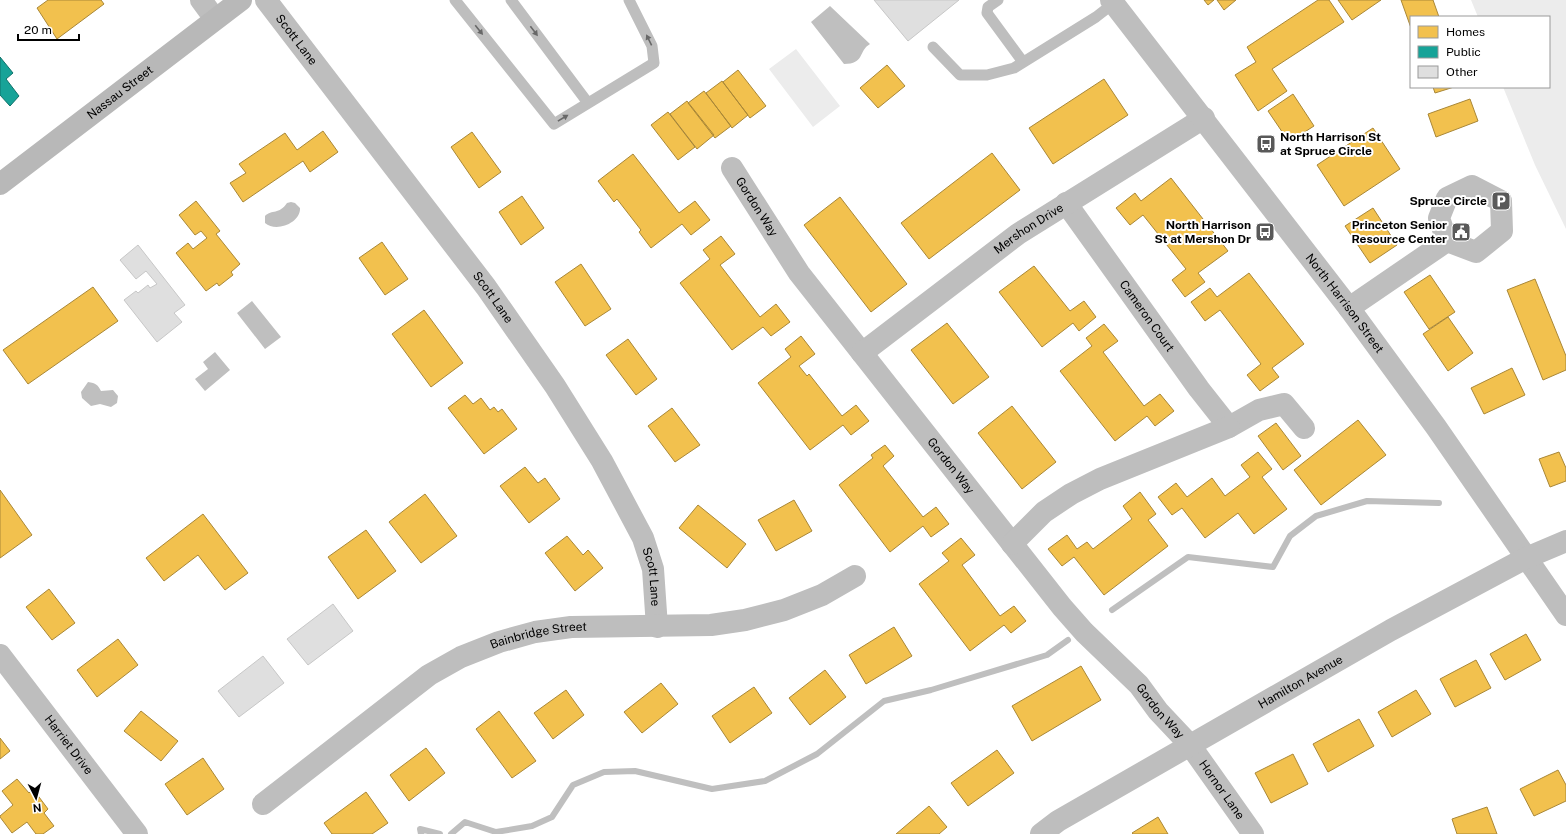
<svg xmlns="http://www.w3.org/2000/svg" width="1566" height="834" font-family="'Public Sans',sans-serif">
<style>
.green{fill:#ececec}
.water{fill:#bfbfbf}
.homes{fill:#f2c14e;stroke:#a98737}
.public{fill:#17a398;stroke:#10726a}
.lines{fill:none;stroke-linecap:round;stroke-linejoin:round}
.stream{stroke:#bfbfbf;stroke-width:6}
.building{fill:#dfdfdf;stroke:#c7c7c7}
.service{stroke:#bebebe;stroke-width:11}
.minor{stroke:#bebebe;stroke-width:22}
.tertiary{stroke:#bebebe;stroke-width:22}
.secondary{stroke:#b8b8b8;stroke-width:22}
.oneway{fill:#686868}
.labels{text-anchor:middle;stroke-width:4;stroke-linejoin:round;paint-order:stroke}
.street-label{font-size:12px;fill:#000;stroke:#fff}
.poi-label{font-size:12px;font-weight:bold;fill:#000;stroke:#fff;text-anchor:end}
</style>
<rect width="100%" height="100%" fill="#fff"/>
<path class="green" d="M1471,0H1566V229L1535,165L1503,87H1549V17H1478Z
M796,49L840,106L813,127L769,69Z"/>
<path class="water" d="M830,6L870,44C858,51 865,64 844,64L811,22Z
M291,202L295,203L300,208C301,223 276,233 265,223V216C272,209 279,215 287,203Z
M252,301L281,337L265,349L237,313Z
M215,352L230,370L205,391L195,379L208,369L203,362Z
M88,382C96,383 98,385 101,391L113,390L118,396L117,403L111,407L100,404L91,406L82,398L81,392Z"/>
<path class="homes" d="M48,0H101L104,4L57,39L37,8Z
M1204,0H1214L1208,5Z
M1217,0H1236L1224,10Z
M1318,0H1329L1344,22L1272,69L1287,91L1258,111L1235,75L1256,62L1247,47Z
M1338,0H1381L1352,20Z
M1401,0H1433L1439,17H1411V28Z
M887,65L905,86L878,108L860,88Z
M738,70L766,106L750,118L723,82Z
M1104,79L1128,115L1053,164L1029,128Z
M722,81L748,115L732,128L706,93Z
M1433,87H1454L1435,93Z
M704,91L731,126L715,138L688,103Z
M1293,94L1314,126L1289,142L1268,111Z
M1470,99L1478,121L1436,137L1428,114Z
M687,101L714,135L697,149L670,114Z
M668,112L695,147L678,160L651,125Z
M1373,128L1400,169L1344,206L1317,165Z
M323,131L338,152L310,172L303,161L243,202L230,183L246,173L239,164L285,133L297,150Z
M472,132L501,172L479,188L451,147Z
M992,153L1020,190L929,259L901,223Z
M633,154L679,213L695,201L710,220L691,235L682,224L651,248L639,232L641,230L617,199L614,202L598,181Z
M1171,178L1228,251L1198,273L1205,282L1185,297L1172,280L1186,269L1143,215L1130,225L1116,208L1135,193L1141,201Z
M522,196L544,228L521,245L499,212Z
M840,197L907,284L871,312L804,225Z
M196,201L220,231L216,234L240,264L231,272L233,275L219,286L217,283L206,291L176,253L188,243L193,249L207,238L201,231L195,235L179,215Z
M1373,208L1397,245L1370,263L1345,226Z
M721,236L735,254L720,265L760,317L776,304L790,322L771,336L763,327L732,350L680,283L710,259L703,250Z
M382,242L408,279L385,295L359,258Z
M581,264L611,309L585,326L555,282Z
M1034,266L1070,311L1084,301L1096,317L1079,331L1073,323L1042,347L999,292Z
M1249,273L1304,344L1272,368L1279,377L1260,391L1247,375L1261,364L1220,310L1205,321L1191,302L1210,288L1217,297Z
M1430,275L1455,312L1429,329L1404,292Z
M1535,279L1566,356V370L1543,380L1507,290Z
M93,287L118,321L28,384L3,350Z
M424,310L463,363L431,387L392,334Z
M1448,317L1473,353L1448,371L1423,334Z
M947,323L989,377L953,404L911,350Z
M1104,324L1118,341L1103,352L1144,406L1160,394L1174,411L1155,426L1147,416L1115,441L1060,371L1092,346L1086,338Z
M801,336L815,354L799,366L807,376L809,374L842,416L856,405L869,421L851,435L843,425L810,450L758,383L791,357L785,349Z
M628,339L657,379L636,395L606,355Z
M1512,368L1525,395L1484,414L1471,388Z
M465,395L473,404L481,398L490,410L494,407L498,412L502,409L517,429L484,454L448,408Z
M1012,406L1056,462L1022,489L978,433Z
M672,408L700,445L675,462L648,426Z
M1358,420L1386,455L1321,505L1294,470Z
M1276,423L1301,456L1283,470L1258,436Z
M885,445L894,456L883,466L923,517L936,507L949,524L931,537L923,526L890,552L839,485L873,458L871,455Z
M1258,452L1272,469L1262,477L1287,509L1254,534L1238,513L1205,538L1182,508L1172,515L1158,497L1176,483L1187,497L1212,478L1225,496L1250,477L1241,465Z
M1559,452L1566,468V481L1550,487L1539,459Z
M525,467L538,483L545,478L560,499L529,523L500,486Z
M0,490L32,535L0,558Z
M1140,492L1156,514L1148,520L1168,546L1104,595L1074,557L1062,566L1048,549L1067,535L1077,549L1087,542L1093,549L1132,519L1123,506Z
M425,494L457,536L421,563L389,522Z
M794,500L812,531L776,551L758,520Z
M698,505L746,544L727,568L679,528Z
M203,514L248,573L225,590L198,555L164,581L146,558Z
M366,530L396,571L358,599L328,557Z
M567,536L583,555L588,550L603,568L575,591L545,553Z
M961,538L975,555L962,565L1000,616L1014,606L1026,621L1011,633L1004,625L970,651L919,584L949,561L942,553Z
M49,589L75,623L52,640L26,607Z
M894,627L912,656L866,684L849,655Z
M1526,634L1541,660L1505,680L1490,654Z
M118,639L138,665L97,697L77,670Z
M1476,660L1491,688L1455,707L1440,679Z
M1081,666L1101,700L1032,741L1012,706Z
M825,670L846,697L810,725L789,698Z
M661,683L678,704L642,733L624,712Z
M754,687L772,713L730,743L712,716Z
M566,690L584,715L553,739L534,713Z
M1416,690L1431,714L1392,737L1378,712Z
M141,711L178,741L161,761L124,731Z
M499,711L536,761L512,778L476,729Z
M1359,719L1374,746L1328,772L1313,744Z
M0,738L10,751L0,759Z
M426,748L445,773L409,801L390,775Z
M997,750L1014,773L968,806L951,783Z
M1293,754L1308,784L1271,803L1255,773Z
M203,758L224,789L187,815L165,784Z
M1558,770L1566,785V801L1534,816L1520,789Z
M17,779L29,793L33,789L48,809L44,813L54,826L43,834H36L27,822L12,833L0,817V816L13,805L2,791Z
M366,792L388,823L372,834H332L324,823Z
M929,806L947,827L939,834H896Z
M1487,807L1497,834H1457L1452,819Z
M1158,817L1168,834H1133L1132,833Z"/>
<path class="public" d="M0,57L13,73L6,79L19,96L10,106L0,95Z"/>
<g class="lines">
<path class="stream" d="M1112,610L1188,557L1273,567L1290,536L1316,516L1367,501L1439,503
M421,834L420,829L440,834
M451,834L465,822L496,832L532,826L552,817L573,785L604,772L635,771L712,789L765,781L817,754L884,701L931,690L1047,655L1068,640"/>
</g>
<path class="building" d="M874,0H959L908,41Z
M138,245L185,305L174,313L182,322L157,342L124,300L136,291L138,293L148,285L150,288L157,284L146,271L136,279L120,260Z
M333,604L353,631L308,665L287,639Z
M263,656L284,683L239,717L218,691Z"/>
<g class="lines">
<path class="service" d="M455,0L554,124L654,63L652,46L629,0
M511,0L588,103
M998,0L988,7L987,13L1023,62
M933,47L960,75H987L1014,68L1096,17L1114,3"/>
<g class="minor">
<path d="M201,0L215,19"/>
<path id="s1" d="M266,0L486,287L555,386L602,461L643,538L653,569L657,627"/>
<path id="s2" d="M732,168L799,273L1062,607L1084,632L1139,685L1158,711L1190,745L1253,834"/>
<path id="s3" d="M1066,203L1199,389L1229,427L1259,410L1284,404L1304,428"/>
<path d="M1349,308L1447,241L1476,252L1502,231L1501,201L1472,186L1447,198L1439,218L1447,241"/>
<path id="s4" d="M862,353L1018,234L1204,118"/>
<path d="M1012,544L1044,512L1071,494L1100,479L1229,427"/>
<path id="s5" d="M0,655L137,834"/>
<path id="s6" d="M263,804L429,675L461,657L499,642L535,632L571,627L711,625L745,620L784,610L822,595L855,576"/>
</g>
<g class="tertiary">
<path id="s7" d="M1111,0L1349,308L1436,427L1566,615"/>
<path id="s8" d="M1041,834L1058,821L1391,630L1526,558L1566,541"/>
</g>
<path class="secondary" id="s9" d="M0,184L241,0"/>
</g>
<defs><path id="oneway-solid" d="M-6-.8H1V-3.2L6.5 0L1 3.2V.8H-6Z"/></defs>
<g class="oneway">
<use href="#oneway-solid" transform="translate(479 30) rotate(51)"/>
<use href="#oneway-solid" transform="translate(534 31) rotate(53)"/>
<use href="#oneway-solid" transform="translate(649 40) rotate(-116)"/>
<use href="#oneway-solid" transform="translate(563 118) rotate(-31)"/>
</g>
<defs>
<g id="bus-square" transform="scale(1)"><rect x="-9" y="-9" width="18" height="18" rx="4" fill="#595959" stroke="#fff"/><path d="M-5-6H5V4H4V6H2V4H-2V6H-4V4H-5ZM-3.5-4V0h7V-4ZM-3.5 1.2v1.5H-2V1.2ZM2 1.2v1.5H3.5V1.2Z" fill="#fff"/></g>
<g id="parking-square" transform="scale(1)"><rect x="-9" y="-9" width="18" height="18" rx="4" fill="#595959" stroke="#fff"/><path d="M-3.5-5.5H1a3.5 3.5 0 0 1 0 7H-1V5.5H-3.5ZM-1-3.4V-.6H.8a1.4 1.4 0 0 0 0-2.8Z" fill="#fff"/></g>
<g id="civic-square" transform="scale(1)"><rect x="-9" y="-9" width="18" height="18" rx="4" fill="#595959" stroke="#fff"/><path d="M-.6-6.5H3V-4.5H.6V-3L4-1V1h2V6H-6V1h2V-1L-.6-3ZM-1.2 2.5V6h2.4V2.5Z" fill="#fff"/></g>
</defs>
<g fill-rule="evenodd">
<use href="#bus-square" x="1266" y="144"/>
<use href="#parking-square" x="1501" y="201"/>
<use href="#bus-square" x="1265" y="232"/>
<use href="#civic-square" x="1461" y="232"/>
</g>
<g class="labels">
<g class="street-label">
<text dy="4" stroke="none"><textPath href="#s1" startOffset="50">Scott Lane</textPath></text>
<text dy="4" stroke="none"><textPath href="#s9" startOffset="151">Nassau Street</textPath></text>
<text dy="4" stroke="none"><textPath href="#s2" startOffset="46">Gordon Way</textPath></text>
<text dy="4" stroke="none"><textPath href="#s4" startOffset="208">Mershon Drive</textPath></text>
<text dy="4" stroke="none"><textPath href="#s1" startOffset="374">Scott Lane</textPath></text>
<text dy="4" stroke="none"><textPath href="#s7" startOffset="383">North Harrison Street</textPath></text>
<text dy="4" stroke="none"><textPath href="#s3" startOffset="139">Cameron Court</textPath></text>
<text dy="4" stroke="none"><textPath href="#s2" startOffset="370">Gordon Way</textPath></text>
<text dy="4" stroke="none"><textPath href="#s1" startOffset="698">Scott Lane</textPath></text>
<text dy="4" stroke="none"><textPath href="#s6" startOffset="328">Bainbridge Street</textPath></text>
<text dy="4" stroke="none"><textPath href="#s8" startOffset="301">Hamilton Avenue</textPath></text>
<text dy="4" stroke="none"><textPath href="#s2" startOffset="693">Gordon Way</textPath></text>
<text dy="4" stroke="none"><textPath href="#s5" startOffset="113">Harriet Drive</textPath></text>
<text dy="4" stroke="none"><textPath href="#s2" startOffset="793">Hornor Lane</textPath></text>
</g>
<g class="poi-label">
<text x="1280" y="141" text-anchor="start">North Harrison St<tspan x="1280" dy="14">at Spruce Circle</tspan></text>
<text x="1487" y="205">Spruce Circle</text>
<text x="1251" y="229">North Harrison<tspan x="1251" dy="14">St at Mershon Dr</tspan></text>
<text x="1447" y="229">Princeton Senior<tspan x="1447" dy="14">Resource Center</tspan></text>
</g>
</g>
<rect x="1410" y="16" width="140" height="72" fill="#ffffff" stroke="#999999"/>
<rect x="1418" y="26" width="20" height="12" fill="#f2c14e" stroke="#999999"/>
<text x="1446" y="36" font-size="12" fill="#000000">Homes</text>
<rect x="1418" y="46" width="20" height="12" fill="#17a398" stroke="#999999"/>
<text x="1446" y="56" font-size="12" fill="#000000">Public</text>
<rect x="1418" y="66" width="20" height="12" fill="#dfdfdf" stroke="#999999"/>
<text x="1446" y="76" font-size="12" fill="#000000">Other</text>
<g transform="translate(36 798) rotate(174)" stroke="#ffffff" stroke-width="3" paint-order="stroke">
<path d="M0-3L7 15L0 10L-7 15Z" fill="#000000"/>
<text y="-6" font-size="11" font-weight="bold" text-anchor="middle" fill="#000000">N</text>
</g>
<path d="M18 34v6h61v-6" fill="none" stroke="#000000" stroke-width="2"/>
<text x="24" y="34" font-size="12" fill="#000000" stroke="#ffffff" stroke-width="3" paint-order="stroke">20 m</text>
</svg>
